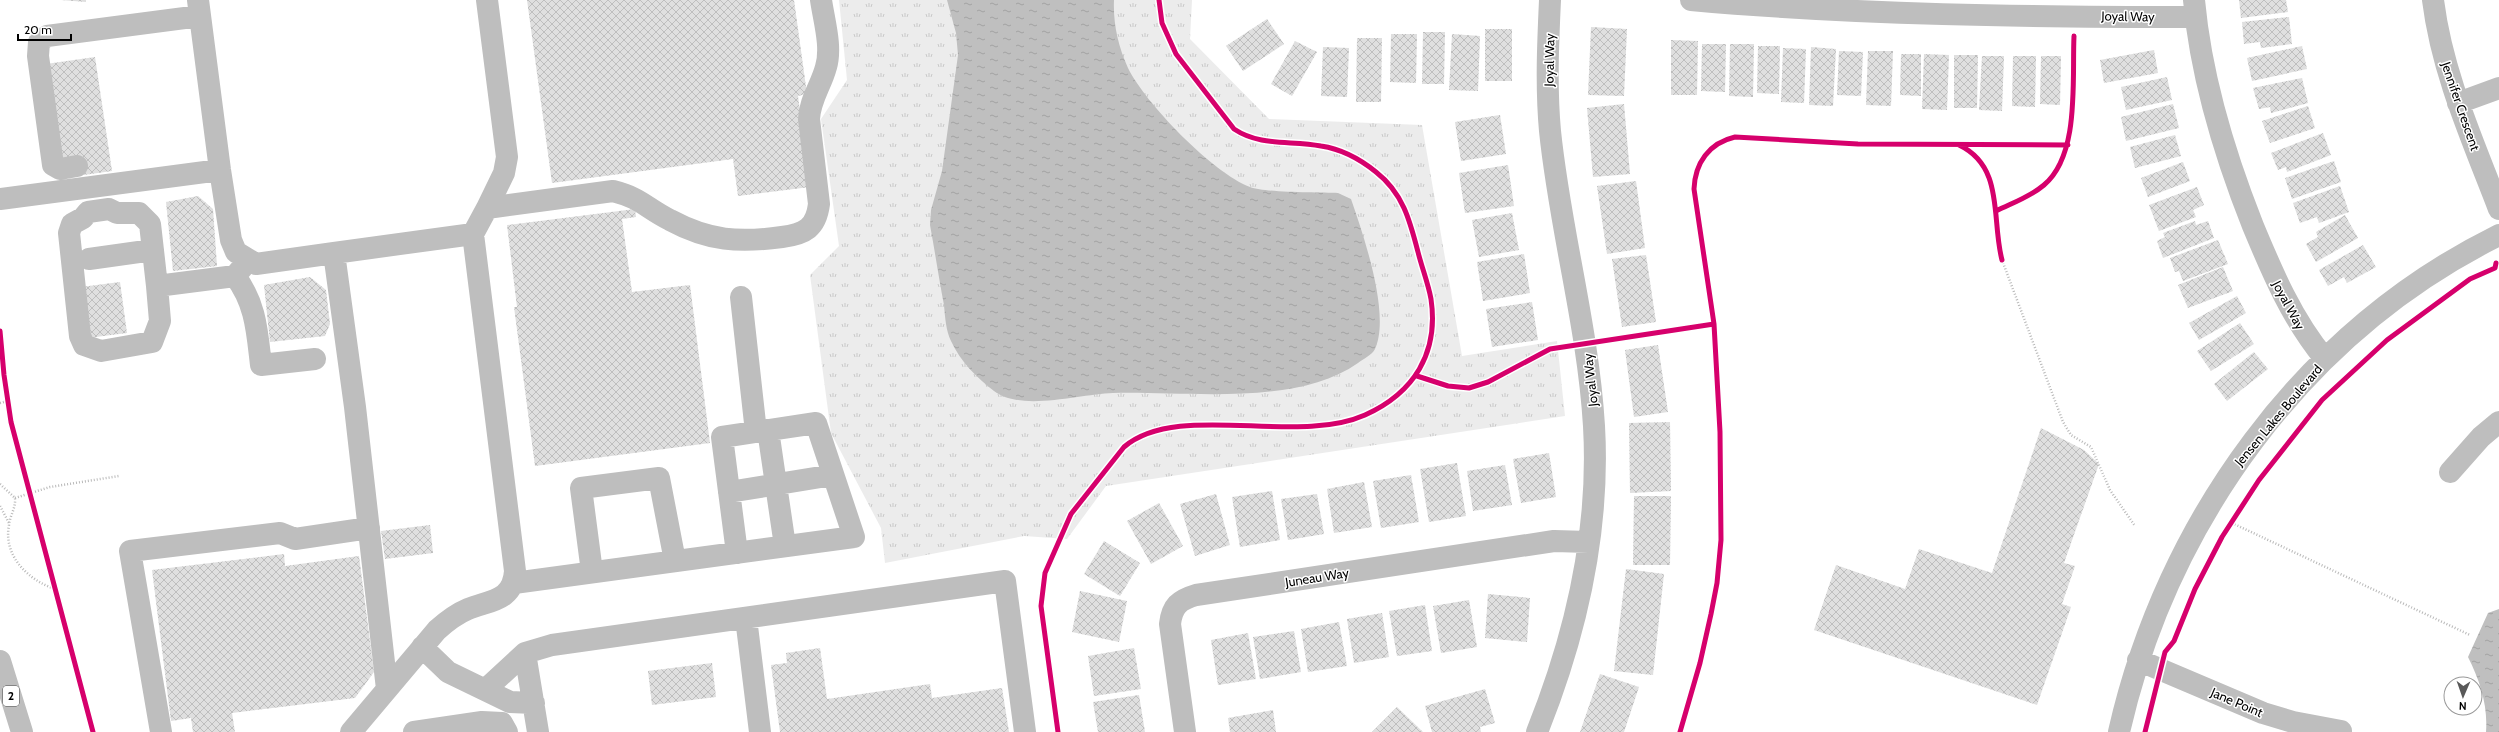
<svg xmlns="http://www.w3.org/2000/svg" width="2499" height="732" font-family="Cabin,sans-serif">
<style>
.park{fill:url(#park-tufts)}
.water{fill:url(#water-ripples)}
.building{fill:url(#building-cross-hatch)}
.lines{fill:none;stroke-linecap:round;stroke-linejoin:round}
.path{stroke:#b9b9b9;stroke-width:2.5;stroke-dasharray:1 2;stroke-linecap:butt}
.minor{stroke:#bebebe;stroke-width:22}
.major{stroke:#bebebe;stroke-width:22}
.cycleway-casing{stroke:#fff;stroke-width:8}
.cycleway{stroke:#d6006c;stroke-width:5}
.labels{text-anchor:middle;stroke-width:3;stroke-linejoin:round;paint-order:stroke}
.shield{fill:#fff;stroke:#4c4c4c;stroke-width:1}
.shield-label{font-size:12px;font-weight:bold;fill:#000}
.street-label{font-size:13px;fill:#000;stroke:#fff}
</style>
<defs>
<pattern id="park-tufts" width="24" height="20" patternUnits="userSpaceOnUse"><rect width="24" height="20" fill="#ececec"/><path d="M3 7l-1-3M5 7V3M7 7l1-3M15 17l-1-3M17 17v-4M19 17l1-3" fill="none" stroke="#c9c9c9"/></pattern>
<pattern id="water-ripples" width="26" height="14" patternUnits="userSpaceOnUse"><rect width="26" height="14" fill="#bfbfbf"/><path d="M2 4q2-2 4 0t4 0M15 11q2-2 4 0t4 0" fill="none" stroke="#a2a2a2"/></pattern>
<pattern id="building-cross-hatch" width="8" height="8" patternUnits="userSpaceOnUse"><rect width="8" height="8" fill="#dfdfdf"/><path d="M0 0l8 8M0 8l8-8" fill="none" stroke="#bebebe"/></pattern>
</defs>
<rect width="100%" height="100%" fill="#fff"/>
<path class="park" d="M839,0H1192L1190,39L1269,119L1422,125L1462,356L1557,341L1565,416L1106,486L1067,539L1024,536L885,563L881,528L831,433L810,275L839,246L821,119L847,80Z"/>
<path class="water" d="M947,0H1114C1113,23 1118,46 1128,68C1145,103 1213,173 1250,187C1267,193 1318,192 1338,193L1351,199C1363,234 1391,314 1375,349C1372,355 1363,359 1358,363C1296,407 1186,391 1113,393C1080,394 1021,412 994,391C977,378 960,361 951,341C946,331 945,317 944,305C939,279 935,252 930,225L931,210L942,171L958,55L956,33Z
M2499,609V732H2486C2488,705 2480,681 2468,657L2488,613Z"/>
<path class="building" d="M61,0H86V2Z
M527,0H794L807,94L798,96L810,187L738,196L733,159L552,183Z
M2239,0H2286L2288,12L2241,18Z
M2289,17L2292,44L2261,48L2260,42L2244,44L2242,22Z
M1267,19L1284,44L1243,71L1226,46Z
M1591,27L1627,29L1624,96L1588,95Z
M1485,29H1512V81H1485Z
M1423,32H1445L1444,84H1422Z
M1391,34H1417L1416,83L1390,82Z
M1452,34L1480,36L1478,91L1449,90Z
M1357,38H1382L1381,102H1356Z
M1671,40L1698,41L1697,95H1671Z
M1295,41L1317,52L1292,96L1271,84Z
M1702,44H1726L1725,92L1701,91Z
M1730,44H1754L1753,97L1729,96Z
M1758,46H1780L1779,94L1757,93Z
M2302,46L2307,69L2252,81L2247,58Z
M1323,47L1349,48L1347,97L1321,96Z
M1811,47L1836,49L1833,106L1809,105Z
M1783,48L1806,49L1804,103L1781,102Z
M2154,50L2158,73L2104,83L2100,60Z
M1839,51L1863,52L1861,96L1837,95Z
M1868,51H1893L1891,106L1866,105Z
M1901,54H1921V96L1900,95Z
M1924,54L1949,55L1947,110L1922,109Z
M1954,55H1978L1977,108H1954Z
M1982,56H2004L2002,111L1979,110Z
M2013,56H2036L2035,107L2012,106Z
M2041,56H2061L2060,105L2040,104Z
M95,57L112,171L84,175L82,160L61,163L46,64Z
M2167,77L2172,100L2126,110L2121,87Z
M2302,78L2308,103L2271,113L2270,107L2259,109L2253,88Z
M1624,104L1630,174L1593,177L1587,108Z
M2173,104L2179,128L2126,141L2121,117Z
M2308,106L2315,128L2270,143L2262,121Z
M1500,115L1506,154L1461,161L1455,122Z
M2323,133L2331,155L2287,172L2286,167L2278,170L2271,153Z
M2175,135L2181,156L2135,168L2130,147Z
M2334,161L2341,182L2292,199L2285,178Z
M2183,162L2190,181L2148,197L2141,178Z
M1508,165L1514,206L1465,213L1459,173Z
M1636,181L1645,248L1607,254L1597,186Z
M2340,186L2349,212L2319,223L2317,217L2300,223L2293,203Z
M2197,187L2204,205L2193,210L2196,217L2159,231L2149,205Z
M198,196L213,209L217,266L173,271L166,202Z
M635,209L636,217L622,219L632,292L690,285L710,443L535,466L514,307H517L507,225Z
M1512,213L1519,250L1479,257L1472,220Z
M2345,215L2358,238L2316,262L2306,244L2318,237L2316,232Z
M2195,221L2196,225L2208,221L2214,238L2163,258L2157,241L2165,237L2163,233Z
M2218,240L2228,264L2183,281L2179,271L2175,272L2170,258Z
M2363,245L2376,267L2347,283L2344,277L2328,286L2319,270Z
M1524,254L1530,293L1483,301L1477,262Z
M1646,255L1656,322L1622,327L1612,259Z
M2223,267L2233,291L2188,308L2178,285Z
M310,277L326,290L330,324L325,336L270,342L264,285Z
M120,282L127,333L88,338L81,287Z
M2237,296L2246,313L2199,340L2189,323Z
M1532,302L1538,340L1492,347L1486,309Z
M2240,323L2254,344L2211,371L2197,351Z
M1658,345L1668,412L1634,417L1625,350Z
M2254,352L2268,369L2227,401L2214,384Z
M1670,422L1671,491L1630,493L1629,423Z
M2041,428L2084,450L2099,464L2064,563L2075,566L2062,604L2071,607L2037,705L1814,630L1836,565L1905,589L1919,549L1992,573Z
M1549,453L1556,497L1521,503L1513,459Z
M1457,463L1466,516L1429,522L1420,469Z
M1505,465L1512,505L1473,511L1467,471Z
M1411,475L1419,522L1381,528L1373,481Z
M1364,482L1372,527L1334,533L1327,489Z
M1272,491L1280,540L1240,547L1232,497Z
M1216,494L1230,545L1195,556L1180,504Z
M1317,494L1324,534L1288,540L1281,499Z
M1634,496H1671L1670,565H1633Z
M1159,503L1183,546L1151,564L1127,521Z
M430,525L433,553L385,559L381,531Z
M1104,541L1140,563L1120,596L1084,574Z
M284,554L285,566L359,556L374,672L355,698L232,713L235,732H193L191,718L171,721L152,570Z
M1626,569L1664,574L1653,675L1614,671Z
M1080,591L1127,601L1119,642L1072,632Z
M1488,594L1530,598L1527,642L1485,638Z
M1469,600L1477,647L1441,653L1433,606Z
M1425,605L1432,651L1397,656L1389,611Z
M1382,613L1389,657L1354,663L1347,619Z
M1339,622L1347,666L1308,672L1301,629Z
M1294,631L1301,672L1260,679L1253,637Z
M1248,633L1256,679L1218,685L1211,640Z
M820,648L827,699L930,684L932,698L1002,688L1009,732H780L771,665L787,663L786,653Z
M1134,648L1141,689L1094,696L1088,656Z
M712,663L716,697L652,705L648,671Z
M1600,674L1639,687L1624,732H1580Z
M1485,689L1495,723L1480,727L1481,732H1432L1425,706Z
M1139,695L1145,732H1098L1093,702Z
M1397,707L1423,732H1372Z
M1273,710L1276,732H1230L1228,718Z"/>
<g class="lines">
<path class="path" d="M2002,260L2063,422L2071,435L2091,447L2110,490L2135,526
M0,403L8,401
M0,484L15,498C16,508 10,515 9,525C3,556 28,580 55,589
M15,498L50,487L119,476
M0,506L9,523
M2232,523L2470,635"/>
<path class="minor" d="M198,0L220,170L231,240L236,252L256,264L334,253L355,407L387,689
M1691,0C1858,15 2027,17 2195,17
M2194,0C2201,78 2224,153 2253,226C2273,274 2292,319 2325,359
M2433,0C2442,73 2473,141 2499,209
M2458,103L2499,88
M77,166L60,169L53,165L38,56L39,42L47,36L200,16
M0,199L220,170
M487,208L504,173L507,157L487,0
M473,234L487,208L613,191C641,198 646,208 670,220C709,241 739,243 782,237C805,234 816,228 819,204L809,119C810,99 821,86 826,67C832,47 824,21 821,0
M334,253L473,234L515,571C513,601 491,600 468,609C456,614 447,621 437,630L351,732
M89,259L153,250
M235,276C256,304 257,331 261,365L315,359
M157,286L160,321L152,342L101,351L84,345L80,336L69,233L72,224L83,218L88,212L109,209L117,213H139L150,224L157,286L235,276L248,261
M741,297L756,432
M768,430L785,546
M2450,472L2481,437L2499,422
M729,492L833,475
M592,572L581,488L659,478L675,561
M514,583C628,567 741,552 854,537L816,423L722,437L737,553
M746,618L760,732
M422,647L448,672L510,702L534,703
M525,653L538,732
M2138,660L2263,713L2293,722L2341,731
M486,689L525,653L552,645L1005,581L1025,732
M161,732L130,551L280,533L295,539L369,528
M414,732L482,722L502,723L507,732
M1185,732L1170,624C1172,606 1179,600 1196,595L1554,541L1589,542
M1537,732C1576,635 1600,531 1594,426C1588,326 1560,230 1550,131C1546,87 1548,43 1550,0
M2119,732C2167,521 2303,332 2499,235"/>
<path class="major" d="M0,661L22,732"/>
<g class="cycleway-casing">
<path id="cycleway" d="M1959,145C2005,167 1991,219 2002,260
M1996,211C2012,203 2030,197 2044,185C2080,155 2072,80 2074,36
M0,331L4,375L11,422L93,732
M1417,376L1448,386L1469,388L1488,382L1550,349L1714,324
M1058,732L1041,606L1045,573L1071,514L1124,447C1178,401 1296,446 1365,415C1414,393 1439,353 1431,299C1428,283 1422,268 1418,252C1410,221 1403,193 1376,172C1360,159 1341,149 1321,146C1291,140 1261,147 1234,129L1176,54L1162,23L1159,0
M1680,732L1700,663L1711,614L1717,583L1721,540L1720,432L1714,324L1694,189C1695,163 1709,143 1735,137L1858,144L2068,145
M2145,732L2165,652L2174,641L2195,589L2222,537L2259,480L2322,400L2387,340L2470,279L2495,268L2496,263"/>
</g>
<use href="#cycleway" class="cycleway"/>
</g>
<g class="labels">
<rect class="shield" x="3" y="686" width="16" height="20" rx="3"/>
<g class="shield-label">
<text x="11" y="700">2</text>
</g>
<g class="street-label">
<text transform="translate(2128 16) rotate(1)" y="5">Joyal Way</text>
<text transform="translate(1549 60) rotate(-89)" y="5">Joyal Way</text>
<text transform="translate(2461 106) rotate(71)" y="5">Jennifer Crescent</text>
<text transform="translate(2289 305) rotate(62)" y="5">Joyal Way</text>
<text transform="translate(1590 380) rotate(-96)" y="5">Joyal Way</text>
<text transform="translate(2278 415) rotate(-50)" y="5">Jensen Lakes Boulevard</text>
<text transform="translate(1317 577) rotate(-9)" y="5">Juneau Way</text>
<text transform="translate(2237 702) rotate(23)" y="5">Jane Point</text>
</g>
</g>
<g transform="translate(2463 696) rotate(182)"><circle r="19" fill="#ffffff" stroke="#999999"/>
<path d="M0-3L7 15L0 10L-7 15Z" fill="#595959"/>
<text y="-6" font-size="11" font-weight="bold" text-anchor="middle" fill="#000000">N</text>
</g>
<path d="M18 34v6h53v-6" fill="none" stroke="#000000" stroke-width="2"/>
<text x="24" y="34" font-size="12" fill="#000000" stroke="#ffffff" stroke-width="3" paint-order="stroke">20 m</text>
</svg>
